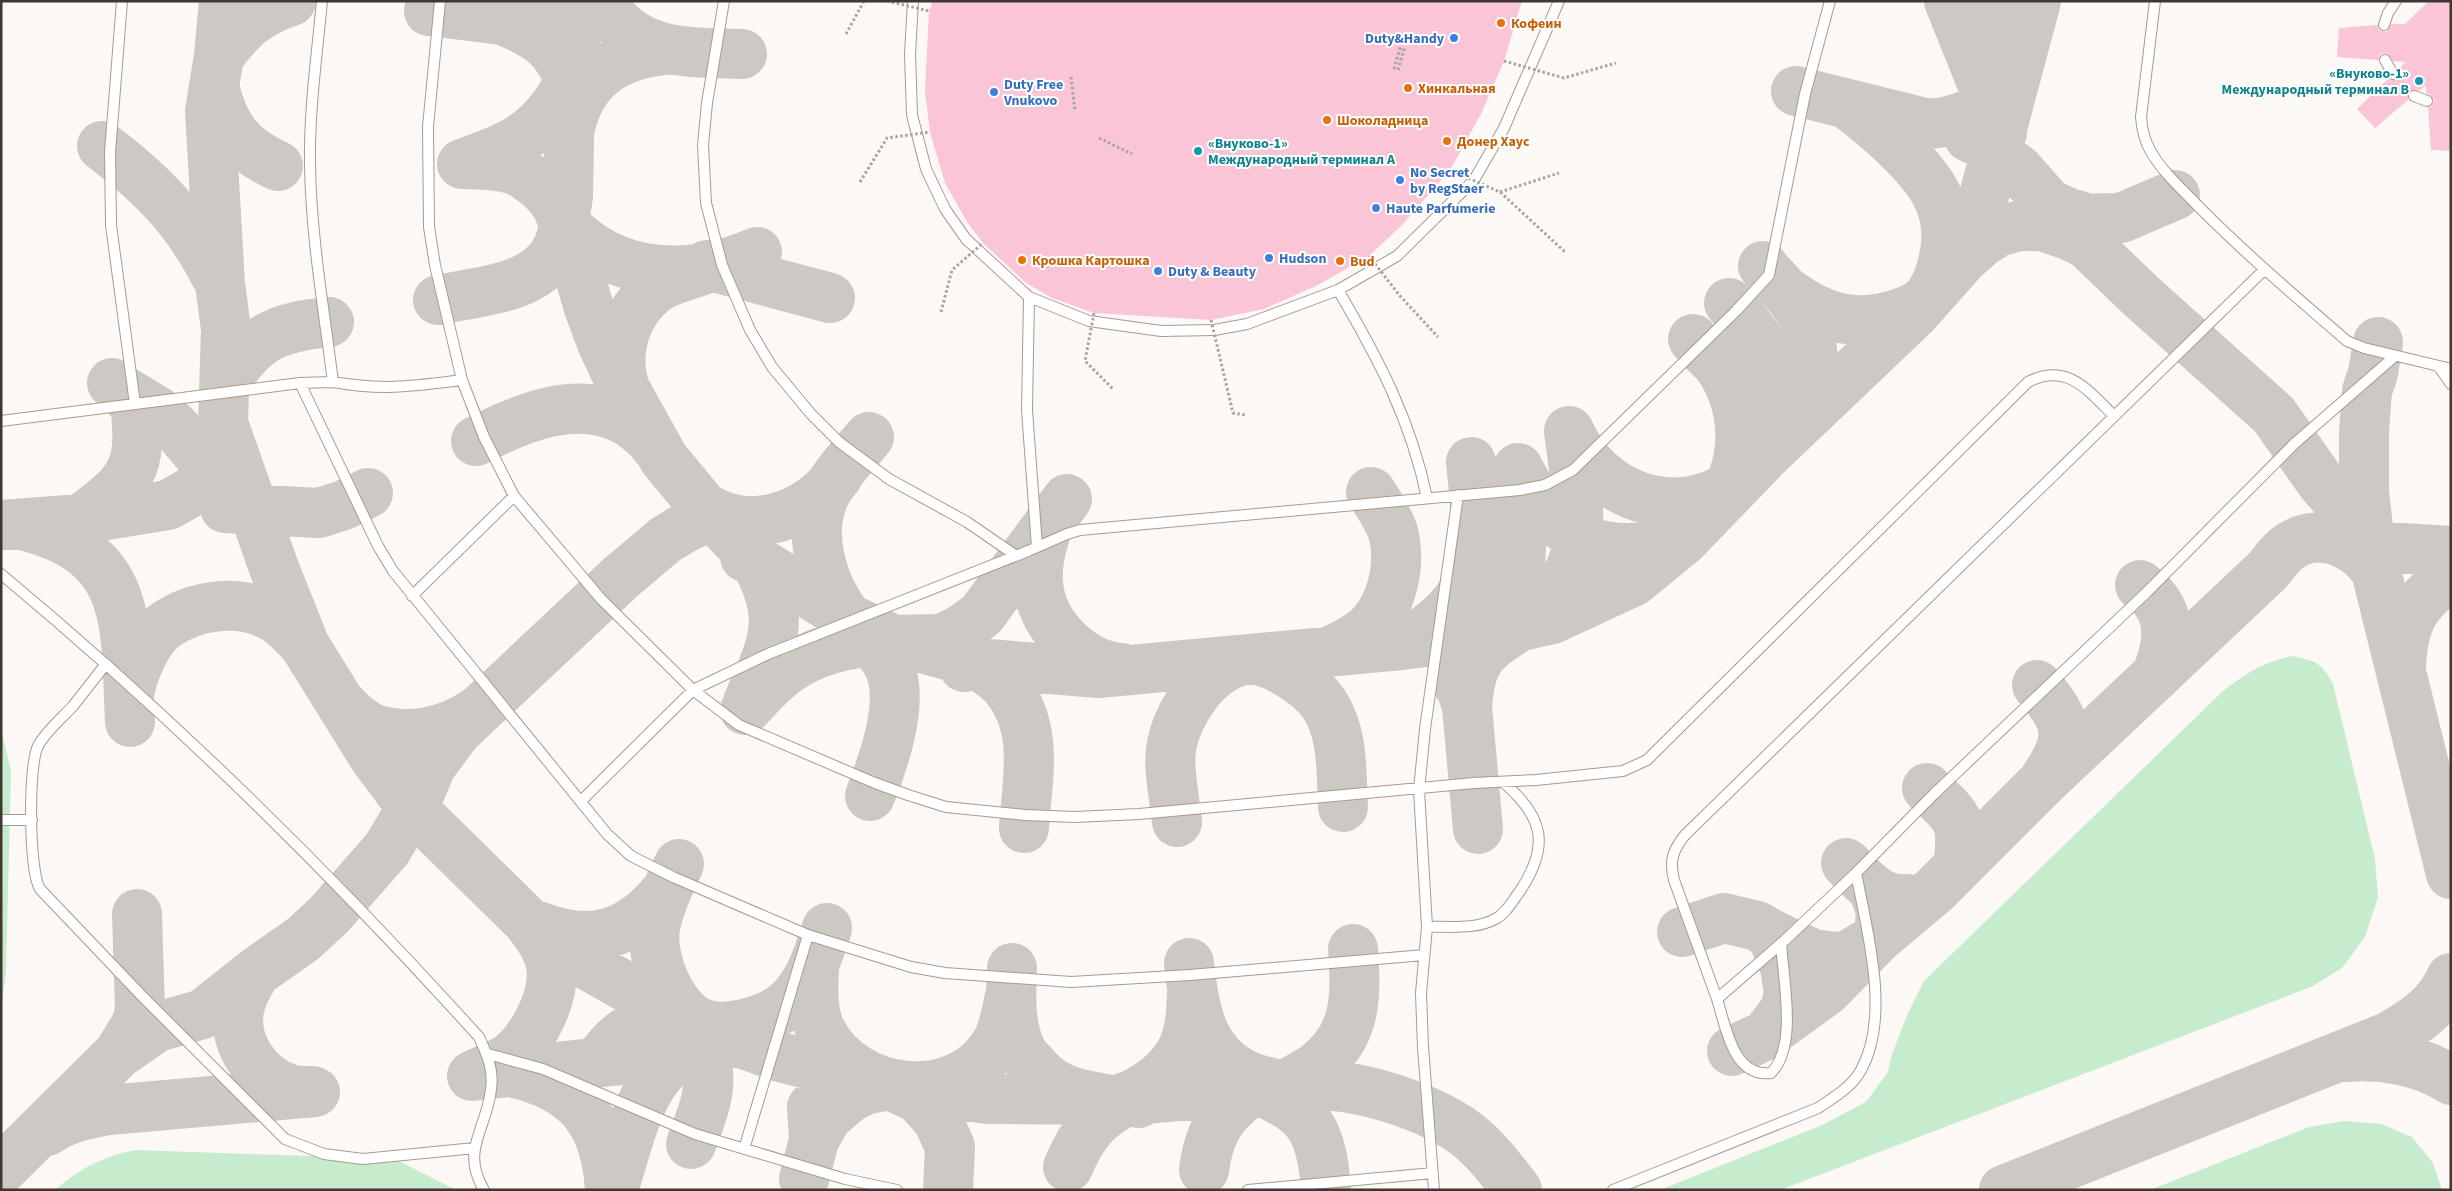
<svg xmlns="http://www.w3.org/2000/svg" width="2452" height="1191" font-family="'Source Sans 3',sans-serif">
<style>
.green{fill:#c7ebcd}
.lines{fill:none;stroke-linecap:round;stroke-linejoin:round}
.taxiway{stroke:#ccc8c4;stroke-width:50}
.building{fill:#f9c5d7}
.service-casing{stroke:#ac998a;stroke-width:12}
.path{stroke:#aaa4a0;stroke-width:3;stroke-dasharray:2.5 2.5;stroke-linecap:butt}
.service{stroke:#fff;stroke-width:10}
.path-bridge{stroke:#aaa4a0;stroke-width:3;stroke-dasharray:2.5 2.5;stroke-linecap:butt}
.food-dot{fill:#e8710a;stroke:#fff;stroke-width:2}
.shop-dot{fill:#3f7fe0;stroke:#fff;stroke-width:2}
.culture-dot{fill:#0f9aa8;stroke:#fff;stroke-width:2}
.labels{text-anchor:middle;stroke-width:4;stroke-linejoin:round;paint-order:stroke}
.food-label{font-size:14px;font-weight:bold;fill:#c56008;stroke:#fff;text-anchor:start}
.shop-label{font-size:14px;font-weight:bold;fill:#366cbe;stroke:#fff;text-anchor:start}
.culture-label{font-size:14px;font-weight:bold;fill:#0d838f;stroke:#fff;text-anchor:end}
</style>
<rect width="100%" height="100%" fill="#fcf8f5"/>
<path class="green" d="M2292,656C2316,661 2321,662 2333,684L2375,859L2378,897L2365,937L2342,968L2311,987L1780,1190H1660L1822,1125L1866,1102L1888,1072L1892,1054L1908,1013L1924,981L2223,691C2246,673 2263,662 2292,656Z
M1,730L11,771L6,972L1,1011Z
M2344,1121L2381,1124L2412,1137L2433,1163L2442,1190H2150L2309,1127Z
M136,1150L395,1159L456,1190H55C80,1168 104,1156 136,1150Z"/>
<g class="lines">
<path class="taxiway" d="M581,1L570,81L568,196L564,223L589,308L602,343L615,371L664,459L702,505L754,559L848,618L896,641L976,663L1098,673L1402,645L1485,634L1552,619L1634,581L1684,540L1764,457L1913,315L1962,260L1982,242L1998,232L2018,226H2042L2068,235L2087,244L2140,295L2274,415L2321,482L2355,521L2371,553L2378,579L2451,874
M601,1C633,56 686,52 742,54
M1949,1L2002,133
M429,11L502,20L533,11
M219,56C242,27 255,13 291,1
M214,86C224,128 239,148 278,166
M1796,91L1929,124C1967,121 1986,106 2014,83C2011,42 2002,27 1971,1
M571,124C583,75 618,55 665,50
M1969,137L1982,143L2018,169L2049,204L2069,213L2094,220
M102,146C153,185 186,218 216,276
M462,164C483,165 507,164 525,175C535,182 547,191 553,201C559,208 560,218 566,225C617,280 692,280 757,252
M462,164C515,145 542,134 570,81C555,45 538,34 502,20
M2060,219L2121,218L2175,195
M1962,260L1974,233L2036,1
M707,265L830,298
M1763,266C1773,279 1786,290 1795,304C1821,341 1817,392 1793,428
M1787,292C1823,319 1857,328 1901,313C1909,310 1921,305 1927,298C1936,287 1942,270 1944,257C1949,236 1946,212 1936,194C1920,163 1875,125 1848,105
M438,300C489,289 557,289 564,223
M1729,303C1772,351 1790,385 1767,450
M1693,339C1701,349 1713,358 1720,368C1745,406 1748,457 1723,497
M226,383C252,337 278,327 329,322
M624,386C614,351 625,313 654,290C667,280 685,276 700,271
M119,388L157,411L175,427L229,491
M223,423L274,568L305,646L374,757L412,808L527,921L586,964L684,1020L701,1023L741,1043L780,1057L890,1085L988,1099L1130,1100L1315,1085C1364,1085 1445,1110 1480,1146C1494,1159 1505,1175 1517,1190
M1569,431C1599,497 1673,524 1736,483
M869,437C854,455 834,475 824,497C807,536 823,587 848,618C862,636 886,652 892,675C902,710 883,763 870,796
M476,441C521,418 578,393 627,421C636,426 644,434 652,441L654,445
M1518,468C1556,543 1603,561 1684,540
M225,508L319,513L344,505L368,493
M706,508C752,536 807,516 838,476
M81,519C132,482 143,468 135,404L112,383
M1,525L81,519L168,505L198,488L214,471L219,456L223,423L226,329L220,284L210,111L219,56L224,1
M26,526C136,554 125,628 130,722
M1048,526C1041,547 1035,568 1039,591C1045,629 1084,666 1122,668
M2342,541L2371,546L2451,551
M2370,545L2364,492V432L2367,391L2373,373L2378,342
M745,557L754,559C788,619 773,643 748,702
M2140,585C2145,590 2152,595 2156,601C2173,624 2166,652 2156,676
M1455,637L1478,622L1499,604L1520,572L1522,522L1518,468
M1404,644C1489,594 1480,550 1471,462
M1326,653C1337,648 1349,643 1360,635C1391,614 1402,567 1393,532C1388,517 1379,505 1371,492
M2401,665C2404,616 2415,605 2451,574
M964,667L976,663C986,671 999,678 1006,687C1040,729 1027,779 1024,828
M1452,676L1462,691L1467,707L1478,829
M2037,685C2070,723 2072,738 2044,780
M130,690C134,670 146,641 163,627C194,604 241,598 275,618C287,625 296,636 305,646
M341,703C351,714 362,725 377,730C410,740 449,731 476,712
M1467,707C1468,692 1470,676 1477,663C1487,645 1504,637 1520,626C1547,609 1566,586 1575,556C1584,523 1573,466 1569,431
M745,710C758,697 771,681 787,670C831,638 887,640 940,639C957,634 968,625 982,614L1067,499
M1927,788C1960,819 1964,821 1958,867
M1177,822C1175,802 1168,768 1171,750C1175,715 1209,663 1247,660C1272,658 1311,685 1324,704C1344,734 1341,773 1343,807
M1846,863C1863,880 1880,902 1907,899
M679,864C669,885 659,906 655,928C650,958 671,1011 701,1023C726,1033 771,1020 790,1002C811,981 818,955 827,928
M538,926C592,947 630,935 666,891
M1682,932L1724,918L1757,926L1771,934L1777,947L1785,967L1789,993L1785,1010L1766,1035L1732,1051
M1771,934L1813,954L1835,957L1847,956L1879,937L1935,890L2043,782L2268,570C2274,563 2281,552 2289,547C2319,526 2357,543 2375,570
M1189,963C1194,1011 1202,1059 1253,1078C1262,1081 1273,1083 1283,1086C1294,1080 1306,1074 1316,1067C1358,1035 1356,996 1353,949
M1012,968C1011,997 1009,1023 1021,1050C1024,1056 1029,1061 1033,1065C1050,1086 1069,1093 1095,1097C1101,1098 1108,1100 1114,1100C1136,1097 1161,1079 1174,1062C1190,1042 1191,1018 1192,994
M814,969C813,988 812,1010 820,1029C852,1096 960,1110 998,1040C1005,1025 1007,1008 1011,992
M256,972C249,983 241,997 239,1010C233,1044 257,1078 289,1089C296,1091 305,1091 313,1091
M1768,1033L1826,991L1879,937L1881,911L1874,891
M120,1051L136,1025L140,1011L137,914
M2345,1057C2379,1054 2422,1060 2451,1080
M598,1062C621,1027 643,1019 684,1020C720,1068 711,1092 691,1144
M511,1072C578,1087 606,1121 610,1190
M474,1075C485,1069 499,1065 509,1058C536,1038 561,987 548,954C543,942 535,931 527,921
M472,1076L631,1059
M47,1131C66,1118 87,1114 109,1110L315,1092
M814,1140L827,1117L849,1098L867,1089L890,1085L918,1098L938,1120L950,1147L948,1190
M1068,1167C1082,1134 1096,1115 1130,1100L1139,1103
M1,1170L118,1054L157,1027L203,1014L256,972L303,939L329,915L387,849L418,797L431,766L457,731L620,578L665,540L683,529L697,522L717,519L737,520
M1204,1170C1209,1130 1222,1113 1254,1089C1310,1109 1322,1131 1326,1190
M804,1179L814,1140L812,1107
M613,1190C635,1123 645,1041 734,1043
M2004,1190L2388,1037C2414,1023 2439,1006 2451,978"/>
</g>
<path class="building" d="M933,1H1522L1504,61L1481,114L1450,170L1403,224L1369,256L1316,286L1264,309L1211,320L1094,313L1052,298L1026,283L983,243L967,222L945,183L930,132L925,91L929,11Z
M2429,1H2451V151L2431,150L2428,108L2432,106L2434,100L2426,93V85L2419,91H2409L2408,100L2375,128L2357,109L2388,79L2397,80L2400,75L2398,69L2406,62L2393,61L2386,53L2381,54L2378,60L2337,57L2339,28L2377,25L2379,30L2386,32L2391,24H2405Z"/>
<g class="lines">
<g class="service-casing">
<path id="service" d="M122,1L110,152L111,225L135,404
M440,1L428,127L429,227L435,265L462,380L484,437L514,496L601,599L693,690L739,725L875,783L908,795L946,807L1025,815L1075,817L1139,814L1474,783L1536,780L1623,771L1647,760L2028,382C2067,362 2088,390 2114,416
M724,1L707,103L703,145L706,203L722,265L750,330L772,367L811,414L839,442L889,479L967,522L1015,555
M913,1L910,54L912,115L926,169L945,209L966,239L1029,297L1089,321L1161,331L1214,330L1247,324L1338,290L1397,256L1474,180L1504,128L1559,1
M2155,1L2141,117C2142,129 2144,140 2150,150C2162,172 2183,190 2200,208C2247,255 2297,298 2347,341L2364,348L2451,369
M2384,25L2388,13L2396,1
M2385,60L2393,74
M2414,96L2427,101
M2264,270L1685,835C1673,850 1669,860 1674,880L1717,999L1784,941L1856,873L1934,794L2147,592L2294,444L2395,356
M1338,290C1378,358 1411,420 1427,498
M1029,297L1027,410L1037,547
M2439,367L2451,384
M333,382C383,391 414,386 462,380
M300,383L378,546L393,571L607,834L631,856L673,877L808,935L911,967L945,973L1071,982L1190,975L1424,955
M1,421L300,383L333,382C324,310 311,237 310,164C309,110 317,55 322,1
M1,574C172,716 330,872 479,1037C487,1054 494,1070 491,1089C487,1129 460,1150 484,1190
M412,596L514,496
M106,664C95,678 84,692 73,706C61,719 46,731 38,746C28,765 29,872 40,889L141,995L285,1139L324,1154L363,1159L475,1148
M581,801L693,690L768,654L1028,551L1067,534L1080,530L1520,490L1545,485L1573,470L1736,311L1769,275L1805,94L1830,1
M1,820H32
M1427,927C1448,926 1476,930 1495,919C1506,914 1513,900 1520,891C1550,846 1544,817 1503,782
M1717,999C1726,1027 1733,1078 1771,1073C1798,1046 1783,979 1781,943
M488,1054L543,1069L695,1134L845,1179L897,1190
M744,1149L808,935
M1248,1190L1433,1173
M1434,1190L1423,1047L1421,993L1427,927L1419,790L1425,729L1458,495
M1613,1190L1818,1108C1834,1097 1851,1088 1861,1070C1891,1016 1867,931 1856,873"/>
</g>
<path class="path" d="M846,34L864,1
M1394,69L1401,45
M1398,70L1405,46
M1071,77L1075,111
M1099,138L1132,154
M1500,192L1559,173"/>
<use href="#service" class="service"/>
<path class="path-bridge" d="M887,1L929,11
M1504,61L1564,78L1616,63
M1450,170L1500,192L1565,252
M860,182L887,138L930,132
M1369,256L1400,296L1438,337
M941,312L952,270L983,243
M1094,313L1085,361L1114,390
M1211,320L1233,413L1246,415"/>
</g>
<g class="food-dot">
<circle cx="1501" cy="23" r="5"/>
<circle cx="1408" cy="88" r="5"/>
<circle cx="1327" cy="120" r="5"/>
<circle cx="1447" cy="141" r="5"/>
<circle cx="1022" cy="260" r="5"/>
<circle cx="1340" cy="261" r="5"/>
</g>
<g class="shop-dot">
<circle cx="1454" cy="38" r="5"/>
<circle cx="994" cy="92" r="5"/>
<circle cx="1400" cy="180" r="5"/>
<circle cx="1376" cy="208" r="5"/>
<circle cx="1269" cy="258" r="5"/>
<circle cx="1158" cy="271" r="5"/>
</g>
<g class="culture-dot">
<circle cx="2419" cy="81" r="5"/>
<circle cx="1198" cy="151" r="5"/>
</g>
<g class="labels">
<g class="food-label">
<text x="1511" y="28">Кофеин</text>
<text x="1418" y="93">Хинкальная</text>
<text x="1337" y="125">Шоколадница</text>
<text x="1457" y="146">Донер Хаус</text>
<text x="1032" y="265">Крошка Картошка</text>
<text x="1350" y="266">Bud</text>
</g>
<g class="shop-label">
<text x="1444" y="43" text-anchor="end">Duty&amp;Handy</text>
<text x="1004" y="89">Duty Free<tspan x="1004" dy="16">Vnukovo</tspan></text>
<text x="1410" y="177">No Secret<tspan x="1410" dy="16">by RegStaer</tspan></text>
<text x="1386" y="213">Haute Parfumerie</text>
<text x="1279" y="263">Hudson</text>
<text x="1168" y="276">Duty &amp; Beauty</text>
</g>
<g class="culture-label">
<text x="2409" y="78">«Внуково-1»<tspan x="2409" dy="16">Международный терминал B</tspan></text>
<text x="1208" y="148" text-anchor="start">«Внуково-1»<tspan x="1208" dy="16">Международный терминал А</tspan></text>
</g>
</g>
<rect width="2452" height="1191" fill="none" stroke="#3f3731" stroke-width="5"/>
</svg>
